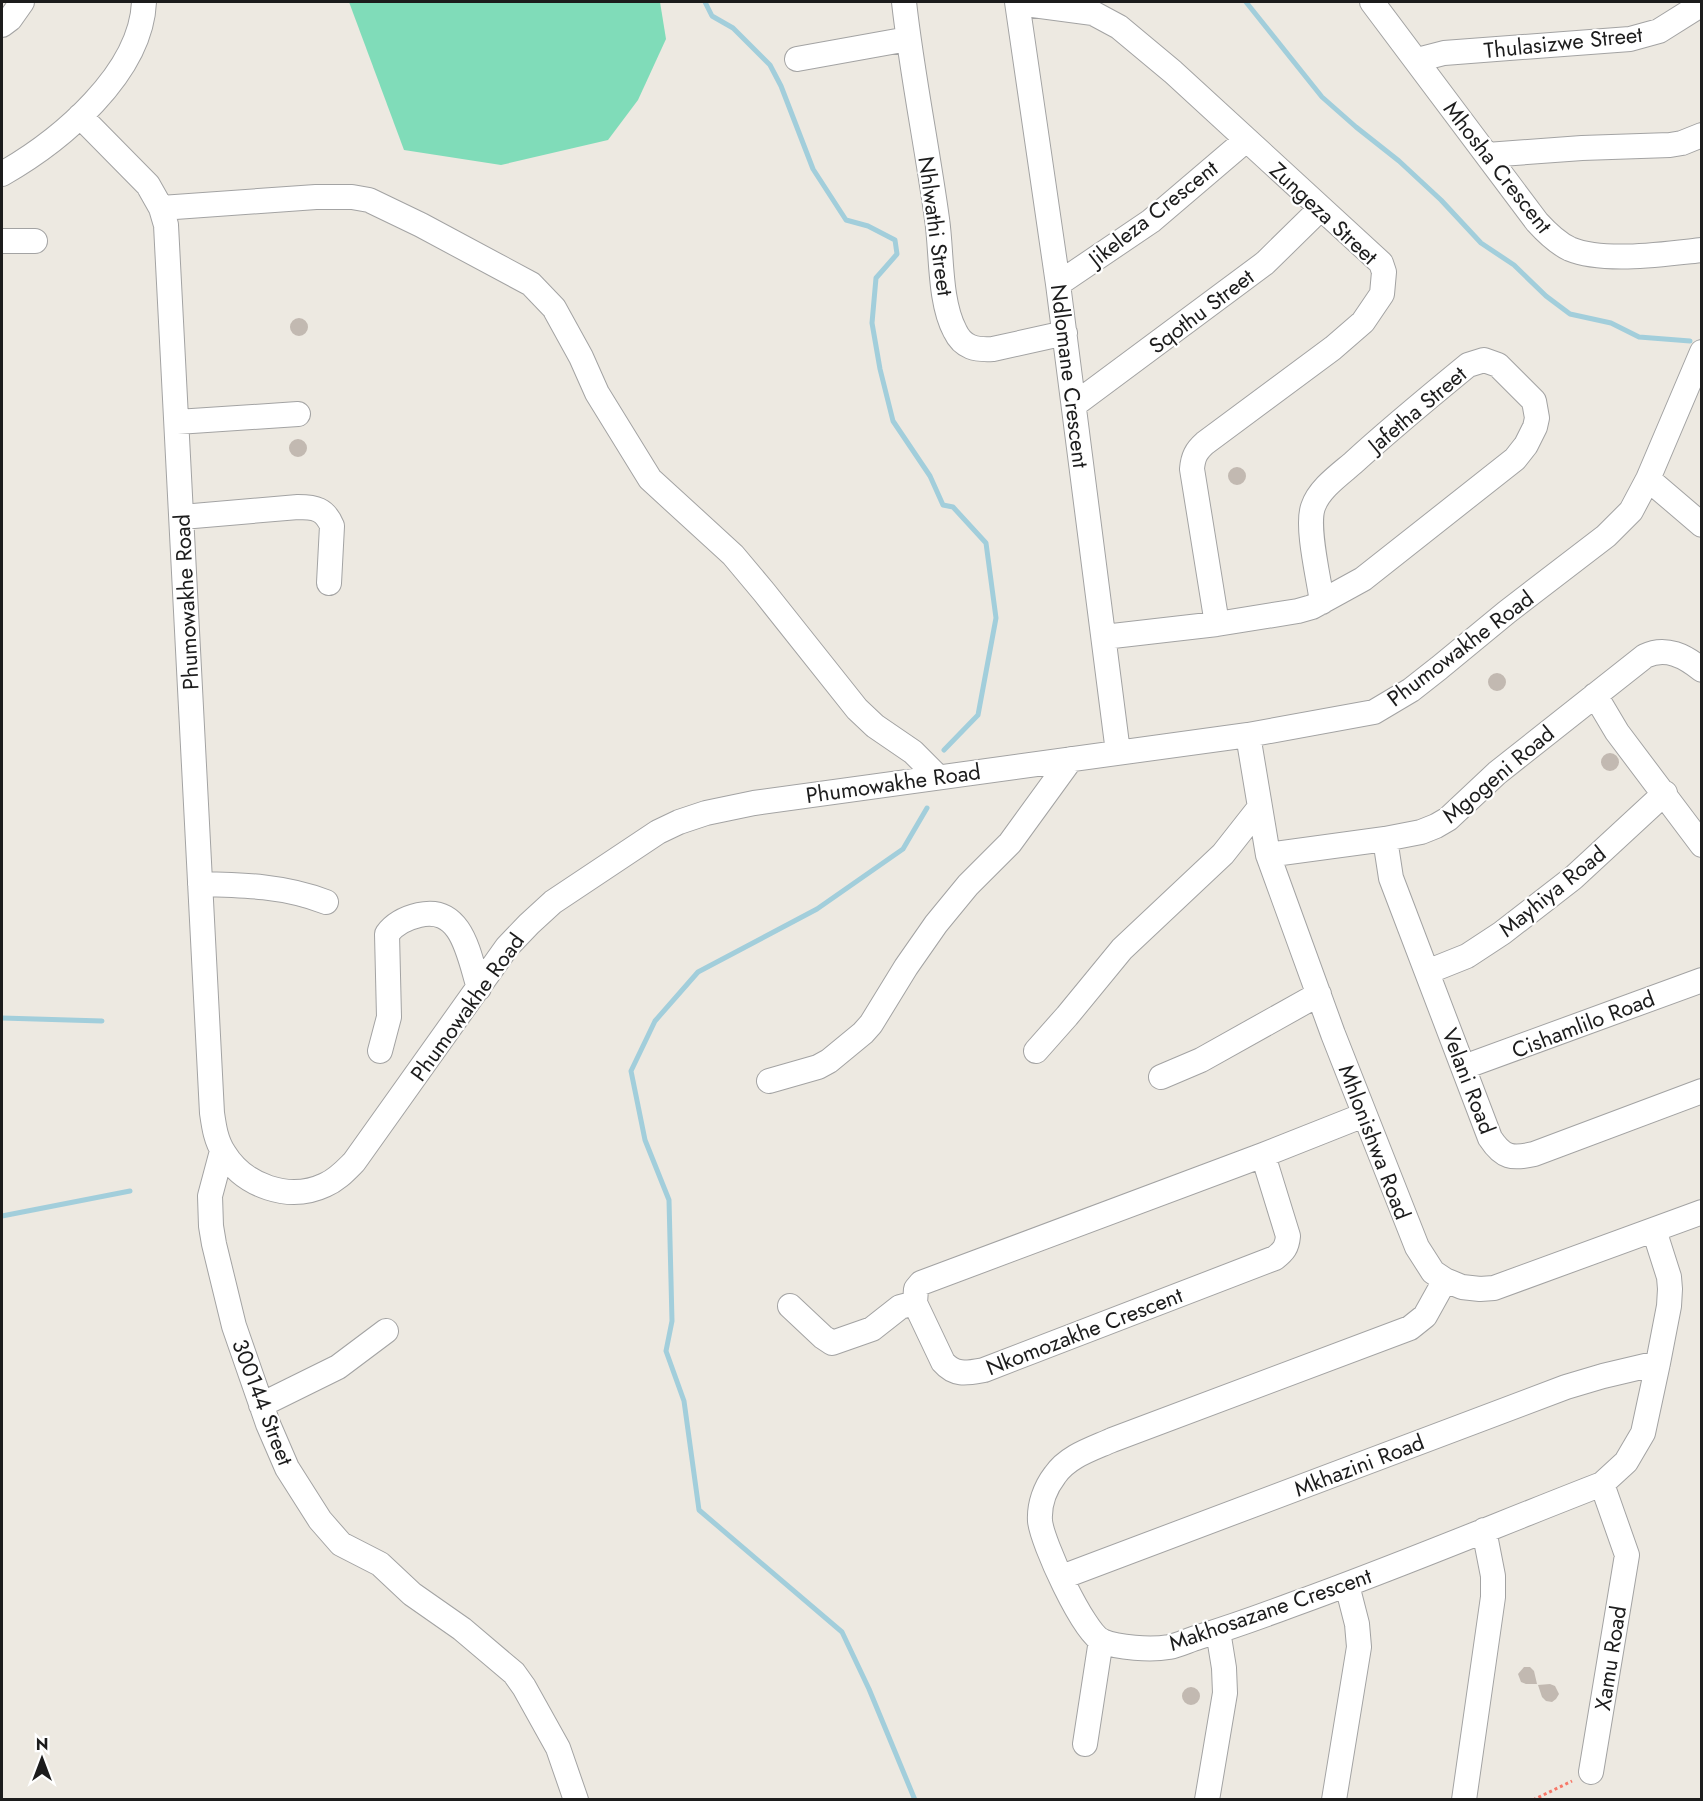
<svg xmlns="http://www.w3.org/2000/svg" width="1703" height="1801" font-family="Jost,sans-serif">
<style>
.pitch{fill:#80dcb9}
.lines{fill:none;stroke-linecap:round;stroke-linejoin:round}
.stream{stroke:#a2cedb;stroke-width:5}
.building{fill:#c2b9b1}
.minor-casing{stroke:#a3a3a3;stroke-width:26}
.path{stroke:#f77868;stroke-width:3;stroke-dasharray:3 3;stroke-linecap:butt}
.minor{stroke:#fff;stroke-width:24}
.labels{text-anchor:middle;stroke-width:4.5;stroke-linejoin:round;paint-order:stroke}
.street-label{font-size:22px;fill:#1c1c1c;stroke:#fff}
</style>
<rect width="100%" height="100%" fill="#ede9e1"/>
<path class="pitch" d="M349,2H660L666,39L638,100L608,140L501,165L404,150Z"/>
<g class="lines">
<path class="stream" d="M705,2L712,16L733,28L770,65L781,86L813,169L846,220L868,226L895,240L897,254L876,278L872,323L880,369L893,421L930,476L943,505L953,507L986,543L996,618L978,715L944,750
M1246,2L1322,97L1356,127L1399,161L1441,200L1481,243L1514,265L1546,296L1570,314L1611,323L1639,337L1690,341
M2,1018L102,1021
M2,1216L130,1191
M915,1800L869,1689L842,1632L699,1510L684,1401L666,1351L672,1321L669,1200L645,1140L631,1071L655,1021L698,972L817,909L903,849L927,808"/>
</g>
<path class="building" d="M290 327a9 9 0 1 1 18 0a9 9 0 1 1-18 0Z
M289 448a9 9 0 1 1 18 0a9 9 0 1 1-18 0Z
M1228 476a9 9 0 1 1 18 0a9 9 0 1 1-18 0Z
M1488 682a9 9 0 1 1 18 0a9 9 0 1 1-18 0Z
M1601 762a9 9 0 1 1 18 0a9 9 0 1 1-18 0Z
M1524,1667H1530L1534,1671L1537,1684H1526L1521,1682L1518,1674Z
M1538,1685L1550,1684L1555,1686L1559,1694L1556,1699L1552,1702L1546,1701L1542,1697Z
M1182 1696a9 9 0 1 1 18 0a9 9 0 1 1-18 0Z"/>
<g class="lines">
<g class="minor-casing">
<path id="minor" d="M904,2C912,74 927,146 937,219C942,253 939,301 955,331C963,348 976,350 993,349L1065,333
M1017,2L1058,284L1118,752
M1372,2L1537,222C1547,233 1557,243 1570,249C1604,263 1665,254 1702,250
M1018,3L1093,13L1119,27L1173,72L1381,263L1384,272L1382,294L1363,322L1333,348L1205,443C1196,451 1193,457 1192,469L1217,624
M2,25L10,19L22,2
M797,59L908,39
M1417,60L1444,53L1630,39L1659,31L1702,4
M80,116L148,185L161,208L166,225L212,1113C214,1127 216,1141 224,1153C244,1186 289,1202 325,1185C337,1180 345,1171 354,1162L507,947L529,924L553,902L658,832L679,822L706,813L754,803L1248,735L1374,712L1411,690L1439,668L1507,612L1606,536L1631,511L1648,479L1702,352
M1487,155L1582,148L1670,145L1682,143L1702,135
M2,174C60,141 141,74 144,2
M161,208L316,197H352L369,200L421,225L531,284L554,308L581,357L597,393L650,479L733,555L764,592L857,709L875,726L913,752L938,777
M2,241H35
M1058,284L1151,221L1246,140
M1074,405L1265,263L1320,209
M177,422L298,414
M1648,479L1702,525
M182,517L298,507C315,507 325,509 332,526L329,583
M1104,637L1217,624L1298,611L1312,607L1363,579L1515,459L1526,445L1535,427L1537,418L1534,401L1498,365L1484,360L1468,365C1429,397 1390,429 1353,463C1339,475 1319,489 1313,507C1306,527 1319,579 1322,602
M1595,695L1617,732L1702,845
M1248,735L1268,855L1333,1034L1417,1247L1433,1272L1445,1280L1462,1287L1480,1289L1494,1288L1702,1212
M1385,839L1391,878L1490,1138C1503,1158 1512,1159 1534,1154L1702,1091
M1268,855L1385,839L1421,832L1436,826L1448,819L1497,773L1645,656C1666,646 1685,656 1702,670
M200,884C244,885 285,886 326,902
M1427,972L1467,956L1502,933L1573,878L1665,793
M380,1051L389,1017L387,934C395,923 406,918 419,915C463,905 469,957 479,988
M1036,1051L1067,1016L1122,949L1223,854L1260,807
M1464,1067L1702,980
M1161,1077L1201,1060L1319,994
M769,1081L818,1067L829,1061L863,1033L871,1024L906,967L936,924L968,885L1010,843L1071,759
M222,1151L210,1196L211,1226L214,1244L234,1326L268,1424L287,1468L320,1520L341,1544L380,1564L412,1594L462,1629L514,1673L524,1687L558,1748L576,1800
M1263,1155L1288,1236C1287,1247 1284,1251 1275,1258L984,1370C967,1373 955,1376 943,1362L915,1303L916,1289L921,1283L1263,1155L1364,1115
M1445,1280L1425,1316L1410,1328L1112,1440C1092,1449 1068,1456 1055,1475C1045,1488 1039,1505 1040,1521C1042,1542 1083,1632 1102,1641C1118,1648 1151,1650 1169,1647C1179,1645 1189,1640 1199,1637C1231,1627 1262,1616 1294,1604C1397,1567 1499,1524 1602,1484L1626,1462L1643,1433L1658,1363L1669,1306L1670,1289L1669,1277L1654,1230
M790,1306L823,1337L832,1343L872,1329L900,1307L915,1303
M261,1405L338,1367L386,1331
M1062,1577L1566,1387L1603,1376L1658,1363
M1085,1744L1101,1640
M1591,1772L1627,1555L1602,1484
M1207,1800L1225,1693L1224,1668L1218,1631
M1334,1800L1359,1647L1357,1624L1347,1585
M1464,1800L1493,1597V1576L1484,1530"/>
</g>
<path class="path" d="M1533,1800L1572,1781"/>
<use href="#minor" class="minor"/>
</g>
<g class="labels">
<g class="street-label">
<text transform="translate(1563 42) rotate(-6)" y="8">Thulasizwe Street</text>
<text transform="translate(1498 167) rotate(52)" y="8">Mhosha Crescent</text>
<text transform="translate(1153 213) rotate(-38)" y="8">Jikeleza Crescent</text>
<text transform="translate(1324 213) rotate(43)" y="8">Zungeza Street</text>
<text transform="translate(936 226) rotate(82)" y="8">Nhlwathi Street</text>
<text transform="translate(1201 311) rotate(-37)" y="8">Sqothu Street</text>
<text transform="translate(1070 376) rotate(83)" y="8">Ndlomane Crescent</text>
<text transform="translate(1417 409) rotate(-40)" y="8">Jafetha Street</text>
<text transform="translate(186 602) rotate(-93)" y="8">Phumowakhe Road</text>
<text transform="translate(1460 648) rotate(-37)" y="8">Phumowakhe Road</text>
<text transform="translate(1498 774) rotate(-40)" y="8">Mgogeni Road</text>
<text transform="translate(893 783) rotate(-8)" y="8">Phumowakhe Road</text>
<text transform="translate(1552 891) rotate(-39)" y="8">Mayhiya Road</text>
<text transform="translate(467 1007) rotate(-54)" y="8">Phumowakhe Road</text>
<text transform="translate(1583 1024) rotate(-21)" y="8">Cishamlilo Road</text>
<text transform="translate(1469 1081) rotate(69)" y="8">Velani Road</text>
<text transform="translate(1375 1142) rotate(69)" y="8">Mhlonishwa Road</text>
<text transform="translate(1084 1331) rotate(-21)" y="8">Nkomozakhe Crescent</text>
<text transform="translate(263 1402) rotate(69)" y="8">300144 Street</text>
<text transform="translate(1359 1465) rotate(-21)" y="8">Mkhazini Road</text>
<text transform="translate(1270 1609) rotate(-19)" y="8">Makhosazane Crescent</text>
<text transform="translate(1610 1658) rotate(-81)" y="8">Xamu Road</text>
</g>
</g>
<rect width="1703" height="1801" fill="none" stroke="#1c1c1c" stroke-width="6"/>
<g transform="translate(42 1759)" stroke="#ffffff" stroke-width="4.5" paint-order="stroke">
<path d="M0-4.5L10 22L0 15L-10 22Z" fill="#1c1c1c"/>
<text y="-9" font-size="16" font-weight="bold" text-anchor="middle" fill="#1c1c1c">N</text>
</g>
</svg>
